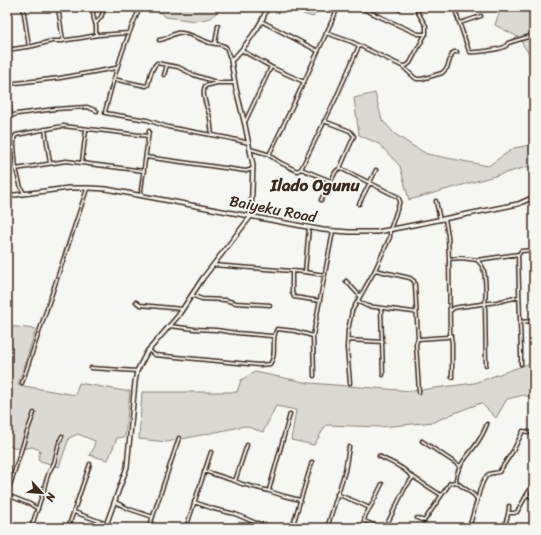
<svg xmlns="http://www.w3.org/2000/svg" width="541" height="535" font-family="Sriracha,sans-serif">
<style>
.green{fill:#dad9d3;stroke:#8a8278}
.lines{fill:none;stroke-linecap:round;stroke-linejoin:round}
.street-casing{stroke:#3b2a1e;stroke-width:5}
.secondary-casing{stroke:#3b2a1e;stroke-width:6}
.street{stroke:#f6f6f2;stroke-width:2}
.secondary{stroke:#f6f6f2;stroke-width:3}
.labels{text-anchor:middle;stroke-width:3.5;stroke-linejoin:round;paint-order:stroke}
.street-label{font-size:15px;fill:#3b2a1e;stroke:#f6f6f2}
.quarter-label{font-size:17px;font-weight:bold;fill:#3b2a1e;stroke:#f6f6f2}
</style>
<rect width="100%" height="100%" fill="#f6f6f2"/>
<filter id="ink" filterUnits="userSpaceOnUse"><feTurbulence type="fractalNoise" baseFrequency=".025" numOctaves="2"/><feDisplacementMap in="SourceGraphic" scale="8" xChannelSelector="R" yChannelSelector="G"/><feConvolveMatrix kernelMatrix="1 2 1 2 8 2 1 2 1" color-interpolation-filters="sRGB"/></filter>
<g filter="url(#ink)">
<path class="green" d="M152,7H247L246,11L222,7L211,18L195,21L166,17Z
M281,7H320L313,17Z
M501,7H534V52L529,54L518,37L495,25Z
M375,93L382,120L395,134L413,146L427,154L488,166L514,148L530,145L534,158V165L409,200L400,166L379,144L359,135L354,98Z
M7,326L36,329L18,385L75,395L79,383L125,391H130L125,437L117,438L108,460L89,455L93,450L95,441L78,434L69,438L59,467L38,460L40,450L32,447L21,449L7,445Z
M528,364H534V399L524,395L507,399L496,418L481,403L457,412L434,422L381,427L326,425L314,445L291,440L296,410L276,406L263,432L245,426L167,442L139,439L142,392H237L241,380L255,372L309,383L412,391L474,383Z"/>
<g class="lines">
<g class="street-casing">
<path id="street" d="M23,7L29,47
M58,7L63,41
M92,7L94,19L96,26V35
M359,7L389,21L418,34H426
M454,7L469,51L470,52C476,53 503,49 506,46C507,45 507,44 508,43L534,35
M140,8C124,41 114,76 105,112V113L147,120L168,127L228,138L249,143
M399,9L401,7
M261,21L318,51
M96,23L101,17L105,7
M460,23L481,16
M326,33L352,42L402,66H406L410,63L426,33V26L417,11V7
M159,40C166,40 170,35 177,33C186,31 201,40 210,43C216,44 221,44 226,47L231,61
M215,44L218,26
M7,50L33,46L52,41H60L81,38L98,35L129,33
M241,50L273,68L304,82
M402,66L415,78L417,79H422L442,73L447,68L452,54L454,52H457
M164,75L167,65L178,67L194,75L219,83H235
M113,79L146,86L148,85C150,77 151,68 157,63L167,65
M7,84L60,78L116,68
M7,89L11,116
M7,119L11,116L17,114L55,109L87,107L97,111
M245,122L271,67
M45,129L50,163
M212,135C211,129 211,124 210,118C208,108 201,96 205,86L217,83
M250,149L267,154L281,163L297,171L301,169L336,98L359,46
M269,155L304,82L336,12L339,7
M146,157L246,171L253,169
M82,162L86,130
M340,168L398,197L400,201L390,230V237L375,270L352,311L348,330L347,348L350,383
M16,169L66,161L144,171
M301,169L331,181
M24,193L21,188L16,169L14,146V138L16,135L63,126L148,136
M142,196L141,190L149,131
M321,200L336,171L340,168L354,136L350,131L324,121
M436,201L440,220
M359,204L376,170
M445,219L448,236L449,259L450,332L452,343V377
M449,259L462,258L477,260L519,254
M477,260C479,262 482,265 483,268C486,276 486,295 485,304
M213,265L305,272L325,275
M375,270L410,278L414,281L415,285L418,338L416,344L419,392
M292,271V292L294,297L320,301
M305,272L309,227
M346,281L360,296
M191,295L202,299L225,300L236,303L270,305
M358,300L361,303L367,306L413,312L416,313
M136,302L140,305L182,309
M485,304L486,365
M381,308L383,375
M450,311L454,308L459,307L497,302L519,297
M520,322L534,321
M170,326L194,329L216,330L237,333L271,336H274
M418,339L447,337L451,335
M348,340L383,342
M148,350L155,355L259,365L270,364C278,354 270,339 277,329L295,331L313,336
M521,364V352L518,256L519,254L521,251L534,250
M91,368L137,371
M314,376L313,336L333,231
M22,383L87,189
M422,441L460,466
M379,456C389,462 403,466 410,475L441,495
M204,471L235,481L242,484L269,491L284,496L300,500
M235,481L247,445
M456,482C456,467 467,457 475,446C480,439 484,432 487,424
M456,482L474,495L477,499
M269,490L290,414
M337,494C348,499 359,502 369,508
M527,494L534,499
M7,495L26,435L34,413
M7,495L30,504L38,509
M115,502L129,509L153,517
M194,502L214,509L235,514L256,523L275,528
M74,512L107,524
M509,513H514L517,512L534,482
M417,518L424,521L450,483L456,482
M364,521L381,528
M31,528L44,490L45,484L49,472L54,463L59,443L62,436
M68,528L90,464
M149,528L179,438
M186,528L211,452
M257,528L258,523
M292,528L312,462
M327,528L345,471L349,447
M363,528L365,516L372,504L382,484
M385,528L405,488L413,477
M469,528L478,497C479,491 484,476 489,474C492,473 496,473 499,472L513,451L523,431L534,433
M504,528C506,521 509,514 509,506"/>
</g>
<g class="secondary-casing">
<path id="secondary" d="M7,196L69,188H89L106,189L323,230L349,232H377L388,230L518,204L534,197
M105,528L127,467L135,382L137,371L147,352L178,316L203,278L251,216L253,165L245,125L236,89L231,61C241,52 267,19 266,7"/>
</g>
<use href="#street" class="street"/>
<use href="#secondary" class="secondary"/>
</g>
</g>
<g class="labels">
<g class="street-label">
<text transform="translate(273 209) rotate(11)" y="5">Baiyeku Road</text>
</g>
<g class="quarter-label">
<text x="315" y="191">Ilado Ogunu</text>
</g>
</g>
<rect width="541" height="535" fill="none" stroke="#f6f6f2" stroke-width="24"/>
<rect x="12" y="12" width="517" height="511" fill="none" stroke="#3b2a1e" stroke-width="1.5" filter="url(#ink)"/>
<g transform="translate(42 493) rotate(116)" stroke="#f6f6f2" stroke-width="3" paint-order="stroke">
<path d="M0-3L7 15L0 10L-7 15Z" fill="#3b2a1e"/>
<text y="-6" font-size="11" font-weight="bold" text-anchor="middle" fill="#3b2a1e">N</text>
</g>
</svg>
